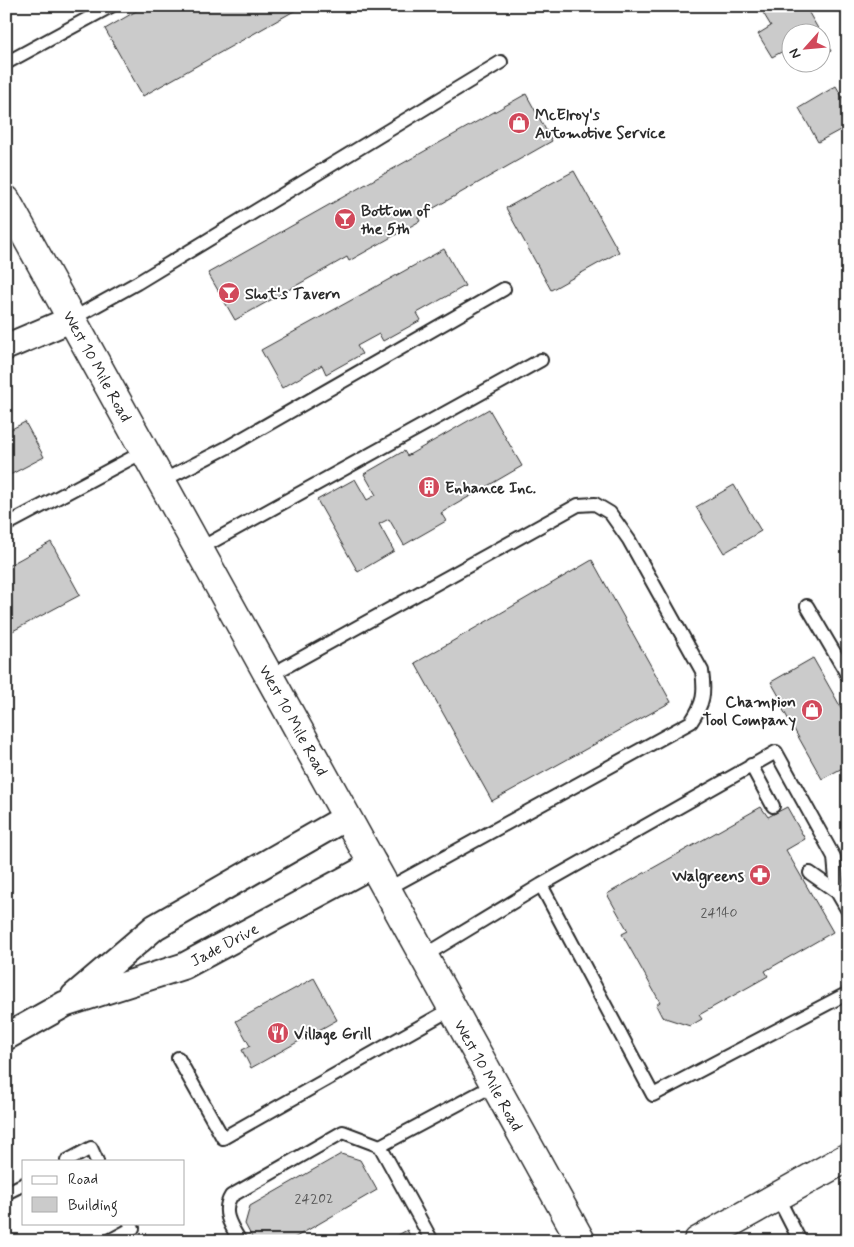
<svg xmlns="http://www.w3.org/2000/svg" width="854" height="1247" font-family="Mynerve,sans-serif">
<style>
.building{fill:#cbcbcb;stroke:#2b2b2b}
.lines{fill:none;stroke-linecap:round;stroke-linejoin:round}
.lane-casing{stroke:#2b2b2b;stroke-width:16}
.street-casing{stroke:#2b2b2b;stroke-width:29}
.secondary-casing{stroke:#2b2b2b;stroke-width:31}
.lane{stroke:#fff;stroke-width:12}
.street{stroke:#fff;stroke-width:25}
.secondary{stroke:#fff;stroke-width:28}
.labels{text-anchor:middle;stroke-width:4;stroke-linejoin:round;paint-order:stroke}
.number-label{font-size:14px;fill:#535353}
.poi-label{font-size:16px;font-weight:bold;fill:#2b2b2b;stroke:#fff;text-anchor:start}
.street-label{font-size:16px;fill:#2b2b2b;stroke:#fff}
</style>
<rect width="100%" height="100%" fill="#fff"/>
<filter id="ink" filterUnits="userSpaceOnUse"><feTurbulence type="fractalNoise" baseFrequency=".02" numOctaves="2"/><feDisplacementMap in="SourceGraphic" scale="10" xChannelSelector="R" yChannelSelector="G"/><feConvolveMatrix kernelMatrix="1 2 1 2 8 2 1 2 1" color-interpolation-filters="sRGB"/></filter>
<g filter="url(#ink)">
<path class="building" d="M145,6H303L143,96L105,29Z
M759,6H797L798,8L805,6L820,32H792V52L789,48L772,57L758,34L771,26Z
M822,34L831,51L822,57Z
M797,62H811L801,69Z
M836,86L843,98L848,96V133L843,136L840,130L818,142L799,108Z
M526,94L552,141L418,217L420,221L349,261L347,257L235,320L208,273Z
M574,171L619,252L551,290L506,208Z
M444,249L465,286L417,313L421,320L383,341L379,334L357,346L362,354L326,374L322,365L282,388L261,350Z
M489,409L522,466L441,513L446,521L404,545L389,519L379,524L394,551L358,572L317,500L355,479L367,500L376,495L364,474L404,451L407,456Z
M25,422L44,457L6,477V432Z
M734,485L761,531L724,553L696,507Z
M51,542L80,595L9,633L6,628V567Z
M592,560L671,702L492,801L415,663Z
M813,658L848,720V765L822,779L777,699L780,698L771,682Z
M761,807L768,817L787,807L805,839L786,850L833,932L765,971L768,976L699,1015L702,1019L690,1026L662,1017L656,1005L660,1002L622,934L628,931L607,894Z
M314,978L337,1020L251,1068L242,1050L250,1046L236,1021Z
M341,1154L360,1160L377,1190L289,1241H254L245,1224L250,1206Z
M407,1230L413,1241H388Z"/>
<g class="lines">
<g class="lane-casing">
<path id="lane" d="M6,63L111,6
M72,319L137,283L501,62
M162,481L228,447L504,289
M6,525L145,451
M199,549L541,360
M807,606L848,676
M269,676L578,505L595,504L610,513L629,540L702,671C705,693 704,703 691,722L387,889
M751,765L773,806
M810,873L837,892
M541,885L653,1095L848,993
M424,956L541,885L776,752L834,857L837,892L848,911
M178,1058L223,1138L453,1008
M67,1161L91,1148L97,1161
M6,1193L24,1184
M777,1196L800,1241
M109,1241L133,1228L130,1223
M240,1241C231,1226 221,1212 231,1196L343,1132L380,1146
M432,1241L380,1146L494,1085"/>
</g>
<g class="street-casing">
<path id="street" d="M6,347L72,319
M74,996L155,927L347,817
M6,1037L65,1004L184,966L374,864"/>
</g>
<g class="secondary-casing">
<path id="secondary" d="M6,200L581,1241
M698,1241L848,1157"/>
</g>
<use href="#lane" class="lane"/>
<use href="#street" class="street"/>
<use href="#secondary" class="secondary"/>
</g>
</g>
<defs>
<g id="shop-disc" transform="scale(1.125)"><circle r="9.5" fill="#d1495b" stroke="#fff"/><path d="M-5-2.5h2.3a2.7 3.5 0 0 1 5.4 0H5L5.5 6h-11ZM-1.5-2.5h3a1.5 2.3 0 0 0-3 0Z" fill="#fff"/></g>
<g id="bar-disc" transform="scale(1.125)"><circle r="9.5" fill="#d1495b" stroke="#fff"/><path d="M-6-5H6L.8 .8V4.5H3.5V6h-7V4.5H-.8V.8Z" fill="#fff"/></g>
<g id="building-disc" transform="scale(1.125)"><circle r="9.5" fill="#d1495b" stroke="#fff"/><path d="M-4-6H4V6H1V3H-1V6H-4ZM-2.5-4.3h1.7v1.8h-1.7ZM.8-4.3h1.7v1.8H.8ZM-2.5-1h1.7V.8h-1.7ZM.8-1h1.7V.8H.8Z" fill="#fff"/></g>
<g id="pharmacy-disc" transform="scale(1.125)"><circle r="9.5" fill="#d1495b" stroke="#fff"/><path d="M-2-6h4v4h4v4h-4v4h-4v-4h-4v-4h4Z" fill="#fff"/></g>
<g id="restaurant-disc" transform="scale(1.125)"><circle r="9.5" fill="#d1495b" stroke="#fff"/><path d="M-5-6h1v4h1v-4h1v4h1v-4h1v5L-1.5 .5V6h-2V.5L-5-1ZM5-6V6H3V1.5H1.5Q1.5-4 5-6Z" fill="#fff"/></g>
</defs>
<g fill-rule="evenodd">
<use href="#shop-disc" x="519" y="123"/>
<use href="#bar-disc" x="345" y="219"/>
<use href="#bar-disc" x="229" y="293"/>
<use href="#building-disc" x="429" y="487"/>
<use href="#shop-disc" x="812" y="710"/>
<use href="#pharmacy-disc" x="760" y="875"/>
<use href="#restaurant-disc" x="278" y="1033"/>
</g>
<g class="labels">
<g class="number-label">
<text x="719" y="917">24140</text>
<text x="314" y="1203">24202</text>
</g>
<g class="poi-label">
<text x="535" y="120">McElroy's<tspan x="535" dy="18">Automotive Service</tspan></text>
<text x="361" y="216">Bottom of<tspan x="361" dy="18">the 5th</tspan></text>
<text x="245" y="299">Shot's Tavern</text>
<text x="445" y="493">Enhance Inc.</text>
<text x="796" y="707" text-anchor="end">Champion<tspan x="796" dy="18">Tool Company</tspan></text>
<text x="744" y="881" text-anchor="end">Walgreens</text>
<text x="294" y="1039">Village Grill</text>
</g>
<g class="street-label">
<text transform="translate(98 366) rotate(61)" y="6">West 10 Mile Road</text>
<text transform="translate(294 720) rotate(61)" y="6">West 10 Mile Road</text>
<text transform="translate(224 944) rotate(-28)" y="6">Jade Drive</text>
<text transform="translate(489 1075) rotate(61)" y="6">West 10 Mile Road</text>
</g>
</g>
<rect width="854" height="1247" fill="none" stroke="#fff" stroke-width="25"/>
<rect x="12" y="12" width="829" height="1222" fill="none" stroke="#2b2b2b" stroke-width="2" filter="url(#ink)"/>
<rect x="22" y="1160" width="162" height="65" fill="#ffffff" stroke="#aaaaaa"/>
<rect x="32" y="1176" width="25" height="8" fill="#ffffff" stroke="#aaaaaa"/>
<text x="68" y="1184" font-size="15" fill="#2b2b2b">Road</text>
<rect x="32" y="1197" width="25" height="15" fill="#cbcbcb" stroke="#aaaaaa"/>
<text x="68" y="1210" font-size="15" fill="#2b2b2b">Building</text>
<g transform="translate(806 48) rotate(243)"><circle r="24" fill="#ffffff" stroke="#aaaaaa"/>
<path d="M0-4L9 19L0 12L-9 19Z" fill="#d1495b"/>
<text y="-8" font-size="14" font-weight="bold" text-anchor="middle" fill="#2b2b2b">N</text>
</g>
</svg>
